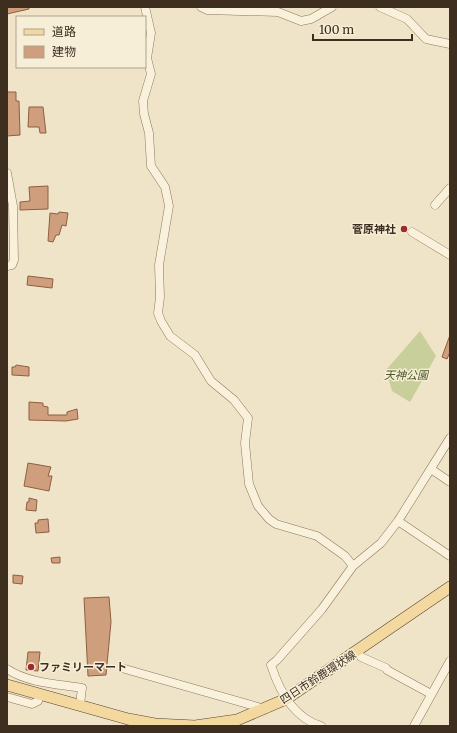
<svg xmlns="http://www.w3.org/2000/svg" width="457" height="733" font-family="Merriweather,'Noto Sans JP',serif">
<style>
.green{fill:#c9cf9b}
.building{fill:#cf9f7d;stroke:#8d5f41}
.lines{fill:none;stroke-linecap:round;stroke-linejoin:round}
.minor-casing{stroke:#8d765c;stroke-width:9}
.major-casing{stroke:#5b4430;stroke-width:12}
.minor{stroke:#faf1dc;stroke-width:8}
.major{stroke:#f3d9a0;stroke-width:11}
.poi-dot{fill:#9e2a2b;stroke:#f7eed8;stroke-width:1.5}
.labels{text-anchor:middle;stroke-width:3;stroke-linejoin:round;paint-order:stroke}
.poi-label{font-size:11px;font-weight:bold;fill:#3d2e20;stroke:#f7eed8;text-anchor:end}
.park-label{font-size:11px;font-style:italic;fill:#4d5a26;stroke:#f7eed8}
.street-label{font-size:11px;fill:#3d2e20;stroke:#f7eed8}
</style>
<rect width="100%" height="100%" fill="#f0e4c8"/>
<path class="green" d="M420,331L436,356L410,402L392,391L386,370Z"/>
<path class="building" d="M7,7H29V9L7,14Z
M7,92H16V101H19L20,135L7,136Z
M29,107H43L46,133H40L39,127H28Z
M48,186V209L20,210V202L30,201L29,187Z
M59,212L68,213L66,226L62,225L59,235H56L53,242L48,241L50,213L58,214Z
M28,276L53,279L52,288L27,285Z
M450,335V352L447,359L442,357Z
M16,365L29,367V376L12,375V367H15Z
M29,402L43,403V406L48,407V415H67V412L77,409L78,419L66,421L29,420Z
M28,463L51,467L48,476H52L49,491L24,486Z
M29,498L37,500L36,511L26,510L27,502H29Z
M48,519L49,532L36,533L35,523H38V520Z
M60,557V563H52L51,558Z
M13,575L23,576L22,584L13,583Z
M109,597L111,622L106,675L88,676L84,598Z
M28,652H40L38,671L26,670Z"/>
<g class="lines">
<g class="minor-casing">
<path id="minor" d="M145,7L151,33L147,58L151,74L143,101L144,114L149,133L151,166L165,187L169,206L159,265L160,297L158,313L161,321L170,336L195,355L211,381L234,400L248,418L245,443L249,484L258,506L269,519L276,524L317,536L345,556L353,566
M201,7L207,10L278,12L301,21L311,19L332,7
M380,7L407,19L426,39L450,44
M7,173L13,206L14,260L12,265L7,266
M435,205L450,188
M412,232L450,255
M431,469L450,482
M398,521L450,556
M357,651L361,657L386,668L387,670L431,694
M7,669C28,683 57,684 82,688L80,704
M125,669L265,709
M7,697L32,704L38,701L40,694
M321,726C294,718 279,690 271,665L277,660L322,609L353,566L381,543L398,521L450,438
M414,726L450,661"/>
</g>
<g class="major-casing">
<path id="major" d="M7,685L128,719L155,724L195,726L237,720L286,699L450,587"/>
</g>
<use href="#minor" class="minor"/>
<use href="#major" class="major"/>
</g>
<g class="poi-dot">
<circle cx="404" cy="229" r="4"/>
<circle cx="31" cy="667" r="4"/>
</g>
<g class="labels">
<g class="poi-label">
<text x="396" y="233">菅原神社</text>
<text x="39" y="671" text-anchor="start">ファミリーマート</text>
</g>
<g class="park-label">
<text x="406" y="379">天神公園</text>
</g>
<g class="street-label">
<text transform="translate(318 677) rotate(-33)" y="4">四日市鈴鹿環状線</text>
</g>
</g>
<rect width="457" height="733" fill="none" stroke="#3d2e20" stroke-width="16"/>
<rect x="16" y="16" width="130" height="52" fill="#f7eed8" stroke="#ada18e"/>
<rect x="24" y="29" width="20" height="6" fill="#f3d9a0" stroke="#ada18e"/>
<text x="52" y="36" font-size="12" fill="#3d2e20">道路</text>
<rect x="24" y="46" width="20" height="12" fill="#cf9f7d" stroke="#ada18e"/>
<text x="52" y="56" font-size="12" fill="#3d2e20">建物</text>
<path d="M313 34v6h99v-6" fill="none" stroke="#3d2e20" stroke-width="2"/>
<text x="319" y="34" font-size="12" fill="#3d2e20" stroke="#f7eed8" stroke-width="3" paint-order="stroke">100 m</text>
</svg>
